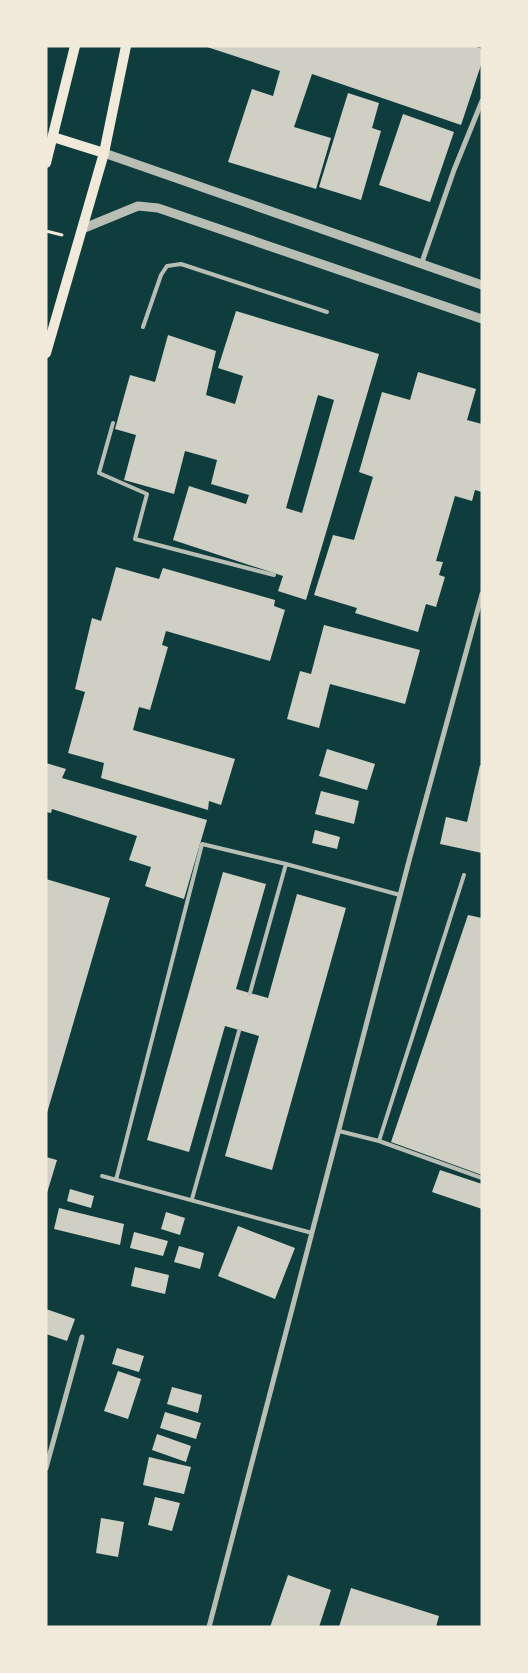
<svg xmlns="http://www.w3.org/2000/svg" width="528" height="1673" font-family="Barlow,sans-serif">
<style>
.building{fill:#cfcfc3;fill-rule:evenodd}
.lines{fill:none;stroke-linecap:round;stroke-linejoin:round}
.path{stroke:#f1e9da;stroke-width:3}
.service{stroke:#b8beb3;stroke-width:4}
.minor{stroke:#b8beb3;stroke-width:5}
.tertiary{stroke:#b8beb3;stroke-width:9}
.secondary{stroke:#f1e9da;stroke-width:10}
</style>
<rect width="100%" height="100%" fill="#0f3d3e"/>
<path class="building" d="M204,46H474L482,49V62L461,125L312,74L294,127L331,138L316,189L228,162L252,89L273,96L280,71Z
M348,93L379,103L372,128L381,131L361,200L319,187Z
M403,114L454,132L430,202L379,185Z
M236,311L379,354L306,600L278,591L283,576L173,540L189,486L246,504L249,495L211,484L217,460L185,451L174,494L124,480L136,435L115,429L130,375L155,382L168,335L216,351L206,395L235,404L243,376L218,368ZM318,395L334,400L302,513L286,508Z
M418,372L476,389L467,420L482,424V492L475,490L472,501L455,496L436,561L443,562L439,575L445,577L436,607L426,604L418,632L355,613L357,608L314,595L333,535L354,540L373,477L359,472L382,392L410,400Z
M116,567L159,579L163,568L275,600L274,606L285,610L270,661L166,631L162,645L168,647L150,710L139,707L133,730L235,759L221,805L209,801L208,810L101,778L104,763L68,753L85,692L75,689L92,618L101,621Z
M324,625L420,650L405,704L330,684L319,728L287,719L300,671L311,674Z
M327,749L375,764L367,790L319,776Z
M46,763L66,769L62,778L207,820L184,899L145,886L151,867L129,860L137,836L52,809L51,813L46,812Z
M480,765L482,766V853L440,844L446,817L467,822Z
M321,791L359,801L354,824L315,814Z
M315,830L340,837L337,849L312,843Z
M223,872L266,884L236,989L268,998L297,894L346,908L272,1170L225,1156L259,1036L225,1026L189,1152L147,1140Z
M46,879L110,898L47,1113H46Z
M468,915L482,918V1175L391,1142Z
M46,1157L57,1160L47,1193H46Z
M440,1170L482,1184V1209L432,1192Z
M70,1189L94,1196L91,1208L67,1201Z
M59,1208L124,1224L120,1245L54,1229Z
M166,1212L185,1218L180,1235L161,1229Z
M238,1226L295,1248L275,1299L218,1276Z
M134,1232L168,1241L163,1256L130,1248Z
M179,1246L204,1253L200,1269L174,1262Z
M135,1267L169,1275L165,1294L131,1286Z
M46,1309L75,1319L67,1341L46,1334Z
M117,1348L144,1356L139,1372L112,1364Z
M118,1371L141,1379L128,1419L104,1411Z
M172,1387L202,1395L198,1413L167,1404Z
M165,1412L201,1423L196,1439L160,1428Z
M157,1434L191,1446L186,1462L152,1450Z
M149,1457L191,1467L184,1494L143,1485Z
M155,1497L180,1503L172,1531L148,1525Z
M101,1518L124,1522L118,1557L96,1553Z
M288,1575L331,1590L319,1627H270Z
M351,1588L439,1616L436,1627H339Z"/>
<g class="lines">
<path class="path" d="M46,231L62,235"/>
<path class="service" d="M143,327L161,275L167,266L181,264L327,312
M113,423L99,473L147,494L135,539L274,575
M250,993L286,864L400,895
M339,1131L379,1141L464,875
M379,1141L482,1178
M102,1176L312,1233
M116,1180L202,844L286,864
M192,1199L239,1031"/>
<path class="minor" d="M421,265L454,170L482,101
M46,1468L82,1337
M209,1627L410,857L482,594"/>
<path class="tertiary" d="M104,153L482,285
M82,229L138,206L158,208L482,319"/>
<path class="secondary" d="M53,137L104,153
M46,163L75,46
M46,353L104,153L126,46"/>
</g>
<rect width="528" height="1673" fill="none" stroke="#f1e9da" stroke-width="95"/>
</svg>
